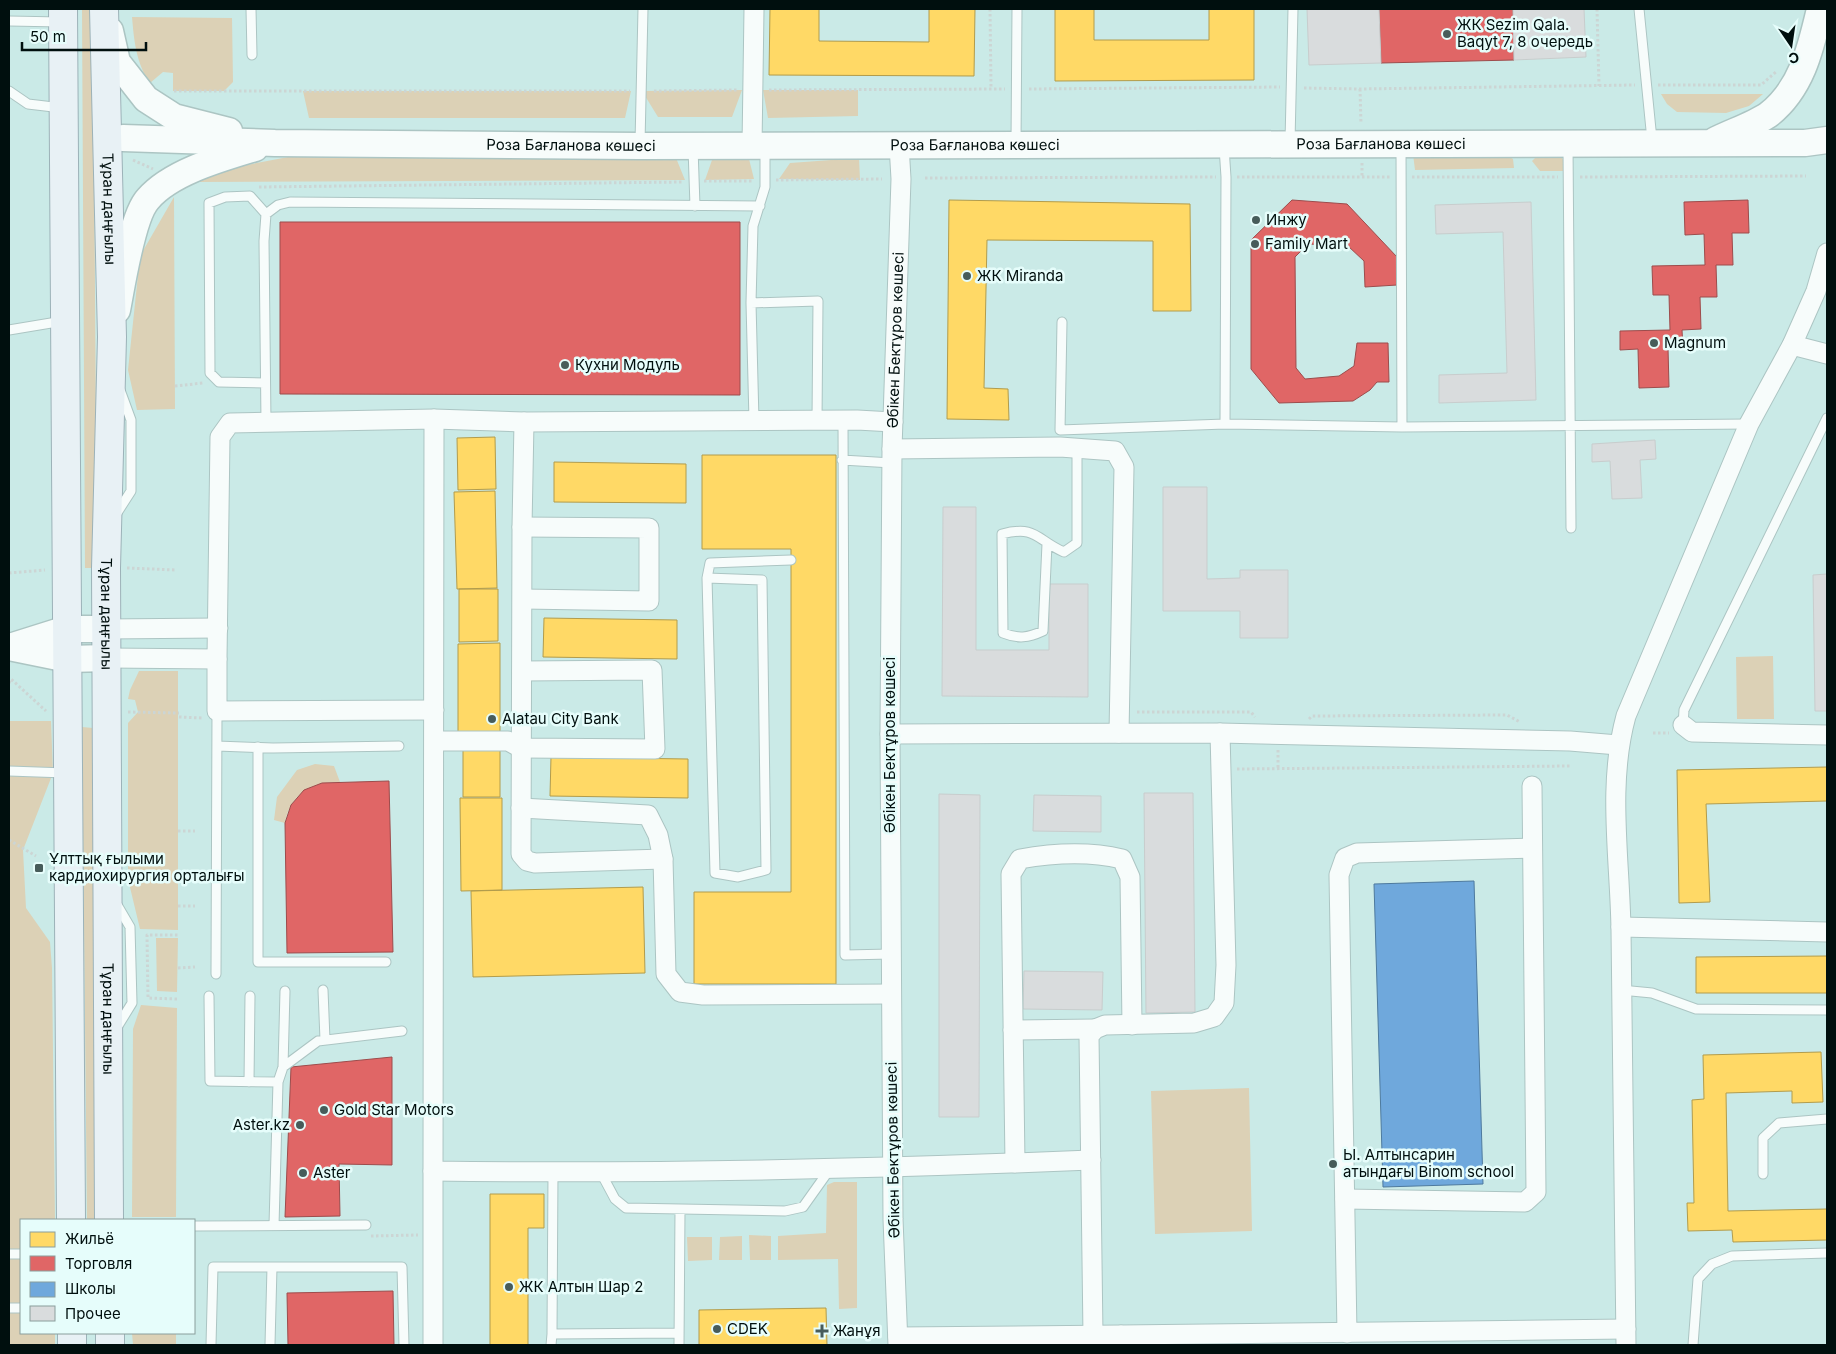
<svg xmlns="http://www.w3.org/2000/svg" width="1836" height="1354" font-family="Inter,sans-serif">
<style>
.green{fill:#dcd1b6}
.homes{fill:#ffd966;stroke:#b29c4c}
.shops{fill:#e06666;stroke:#9d4c4c}
.schools{fill:#6fa8dc;stroke:#4e7a9e}
.building{fill:#d9dcdd;stroke:#c8cdcd}
.lines{fill:none;stroke-linecap:round;stroke-linejoin:round}
.lane-casing{stroke:#acc5c3;stroke-width:11}
.street-casing{stroke:#acc5c3;stroke-width:21}
.secondary-casing{stroke:#acc5c3;stroke-width:29}
.primary-casing{stroke:#9cb2b8;stroke-width:30}
.path{stroke:#ccd5d4;stroke-width:3;stroke-dasharray:2.5 2.5;stroke-linecap:butt}
.lane{stroke:#f7fcfb;stroke-width:9}
.street{stroke:#f7fcfb;stroke-width:19}
.secondary{stroke:#f7fcfb;stroke-width:26}
.primary{stroke:#e8f1f5;stroke-width:28}
.poi-dot{fill:#475c5a;stroke:#e6fdfb;stroke-width:2}
.labels{text-anchor:middle;stroke-width:5;stroke-linejoin:round;paint-order:stroke}
.poi-label{font-size:15px;fill:#000f0e;stroke:#e6fdfb;text-anchor:start}
.street-label{font-size:15px;fill:#000f0e;stroke:#e6fdfb}
</style>
<rect width="100%" height="100%" fill="#caeae7"/>
<path class="green" d="M82,9H93L97,568H85Z
M132,17L232,18L233,82L224,91H173V73L163,72L150,83C136,63 134,40 132,17Z
M742,90L732,117H658L642,91Z
M763,90H858V116L768,118Z
M303,91H631L625,118H309Z
M1661,94H1763L1749,106L1726,113L1677,112L1667,104Z
M1555,152L1563,159L1566,171H1540L1532,161L1538,155Z
M304,154L676,158L685,180L195,182L205,173Z
M1413,154L1506,155L1513,159L1514,168L1415,170Z
M859,158L860,180L779,179L790,163Z
M749,159L754,179L705,180L712,160Z
M174,197L175,409L137,410L128,370L140,256Z
M1773,656L1774,719H1737L1736,657Z
M139,671H178V930L140,929L128,879V723L138,712L135,700L128,699L130,690Z
M9,721H51L53,773L23,850L26,908L50,942L52,968L55,1220H21V1333H55V1345H9Z
M82,727L93,728L96,1220H87Z
M315,764L334,766L340,782C312,782 290,794 285,823L274,820L277,797L297,770Z
M156,938H178L177,992L157,991Z
M141,1005L177,1008L176,1217H132L133,1029Z
M1249,1088L1252,1231L1155,1234L1151,1091Z
M834,1182H857V1308L839,1309L838,1259L778,1260V1236L826,1233L827,1185Z
M749,1235L771,1236V1260H750Z
M742,1236V1260H719L720,1237Z
M687,1237H712V1260L688,1261Z
M132,1333H176V1345H133Z"/>
<path class="homes" d="M770,9H819V41L929,42V9H975L974,76L769,75Z
M1055,9H1094V40H1209V9H1254V80L1055,81Z
M949,200L1190,204L1191,311H1153V241L987,240L984,388L1008,389L1009,420L947,419Z
M495,437L496,489L458,490L457,438Z
M702,455H836V984H694V892H791V549H702Z
M554,462L686,464V503L554,502Z
M495,491L497,588L457,589L454,492Z
M459,589H498V641L459,642Z
M544,618L677,620V659L543,657Z
M500,643V738L458,739V644Z
M463,743H500V797H463Z
M551,757L688,759V798L550,796Z
M1827,767V801L1706,804L1710,902L1679,903L1677,770Z
M460,798H502V890L461,891Z
M643,887L645,973L473,977L471,891Z
M1827,956V993H1696V957Z
M1821,1052L1823,1102L1792,1103V1091L1726,1093L1728,1211L1827,1209V1240L1733,1242L1732,1230L1688,1231L1687,1203H1694L1692,1100L1704,1099L1703,1055Z
M490,1194H544V1228H528V1345H490Z
M826,1308L827,1345H699V1310Z"/>
<path class="shops" d="M1379,9H1513L1514,60L1381,63Z
M1292,200L1347,204L1397,257V285L1365,287L1364,261L1348,246L1308,244L1295,257L1296,368L1305,379L1339,376L1354,366L1357,343H1388L1389,382H1377L1370,390L1353,401L1279,403L1251,369V240Z
M1748,200L1749,233H1732L1733,265H1716L1717,297H1700L1701,329L1682,330L1683,348H1668L1669,387L1639,388L1638,349L1620,350V331L1670,330L1669,295H1653L1652,266L1705,265L1704,234L1685,235L1684,202Z
M280,222H740V395L280,394Z
M389,781L393,952L287,953L285,823L291,805L304,790L322,783Z
M392,1057V1165L339,1164L340,1216L285,1217L291,1067Z
M393,1291L394,1345H288L287,1293Z"/>
<path class="schools" d="M1474,881L1483,1184L1383,1187L1374,884Z"/>
<path class="building" d="M1307,9H1379L1381,63L1309,65Z
M1513,9H1584L1586,57L1514,60Z
M1531,202L1536,400L1439,403V375L1507,373L1503,232L1436,234L1435,205Z
M1655,440L1656,459L1640,460L1642,498L1612,499L1610,461L1592,462V444Z
M1163,487H1207V579L1240,578V570H1288V638H1240V611H1163Z
M943,507H976V650H1049V584H1088V697L942,696Z
M1827,574V711H1815L1813,575Z
M1144,793H1193L1195,1012L1146,1013Z
M939,794L980,795L979,1117H939Z
M1034,795L1101,796V832L1033,831Z
M1024,971L1103,972L1102,1010L1023,1009Z"/>
<g class="lines">
<g class="lane-casing">
<path id="lane" d="M251,9L252,55
M1639,9L1652,140
M9,21L61,22
M9,91L28,104L62,108
M1290,142L1293,9
M640,143L643,9
M1016,143L1017,9
M1568,146L1571,528
M1224,147L1226,177L1225,424L1402,427L1401,147
M693,148L695,206
M751,303L818,301L817,421
M1062,322L1060,430L1225,424
M9,330L63,321
M265,383L219,382L210,373L209,203L225,197L250,196L266,214
M754,421L751,303L753,226L765,187V149
M843,421L845,955L891,954
M266,422L264,241L266,214L278,205L290,202L760,206
M1402,427L1749,424
M842,460L892,463
M115,516L131,491V420L120,390
M1047,544L1043,631C1028,638 1018,639 1003,633L1002,534C1037,525 1036,540 1064,552L1077,543V448
M707,578L762,580L766,870L738,877L715,873Z
M707,578L710,563L791,560
M1683,725L1684,710L1827,418
M217,746L273,748L399,746
M258,747V962H386
M9,771L66,773
M116,903L130,927L132,1003L116,1029
M216,974L217,711
M323,990L325,1040
M1621,990L1652,993L1696,1009L1827,1010
M209,996L210,1081L278,1082
M283,1067L285,991
M249,1082L250,996
M600,1171L615,1199L626,1208L785,1211L803,1207L830,1169
M553,1173L552,1334L679,1333
M1763,1174V1138L1779,1123L1827,1119
M274,1225L278,1082L283,1067L318,1041L402,1031
M194,1226L366,1225
M9,1254H21
M9,1308H21
M211,1345L213,1267H402L404,1345
M270,1345L272,1267
M551,1345L552,1334
M679,1345L680,1211
M1693,1345L1698,1279L1712,1264L1732,1256L1827,1253"/>
</g>
<g class="street-casing">
<g id="street">
<path d="M752,146L754,9"/>
<path d="M1792,345L1827,354"/>
<path d="M434,419L433,1171C652,1174 872,1169 1091,1160"/>
<path d="M524,422L522,527L521,854L527,861L535,863L663,859"/>
<path d="M892,449L1060,447L1115,451L1124,467L1119,733"/>
<path d="M522,527L649,528V601L523,599"/>
<path d="M106,629L218,628"/>
<path d="M108,658L217,659L220,437L230,423L434,419L524,422L857,420L893,422"/>
<path d="M217,659V711L434,710"/>
<path d="M1683,725L1692,732L1827,735"/>
<path d="M890,734L1220,733L1570,741L1618,745"/>
<path d="M435,741H508L521,748L655,749L652,670L522,671"/>
<path d="M521,808L648,815L658,835L663,859L666,974L680,992L703,995L891,994"/>
<path d="M1621,927L1827,932"/>
<path d="M1013,1030L1095,1029"/>
<path d="M1015,1163L1011,874L1020,859C1054,853 1088,851 1122,859L1130,877L1132,1025"/>
<path d="M1345,1199L1525,1202L1536,1192L1532,786"/>
<path d="M1347,1333L1339,875L1345,858L1357,853L1531,848"/>
<path d="M1093,1335L1089,1036L1095,1029L1105,1025L1194,1023L1214,1017L1224,1003L1226,965L1220,733"/>
<path d="M1121,1335L1626,1329"/>
<path d="M898,1337L1121,1335V1345"/>
<path d="M433,1345V1171"/>
<path id="s1" d="M898,1345L893,1219L890,734L892,449L901,179L899,145"/>
<path d="M1626,1345C1624,1207 1623,1068 1621,930C1620,859 1607,785 1626,716L1749,424L1792,345L1816,291L1827,253"/>
</g>
</g>
<g class="secondary-casing">
<g id="secondary">
<path d="M110,31L117,62L146,99L174,117L229,131"/>
<path id="s2" d="M123,138L275,143L640,146L1805,143L1827,140"/>
<path d="M1716,140C1732,132 1753,125 1768,115C1802,89 1811,47 1820,9"/>
<path d="M117,310C122,285 132,216 148,199C171,172 222,158 255,148"/>
<path d="M13,646L67,629H106"/>
<path d="M9,647L68,659L108,658"/>
</g>
</g>
<g class="primary-casing">
<g id="primary">
<path d="M63,9L71,1220"/>
<path id="s3" d="M104,9L112,337L106,568L109,1220"/>
<path d="M72,1333V1345"/>
<path d="M110,1333V1345"/>
</g>
</g>
<path class="path" d="M990,9L991,89
M1597,9L1599,86
M1658,85H1761L1777,71
M1304,88L1360,89L1635,85
M1029,89L1280,87
M1360,89L1361,124
M769,90L1005,89
M174,91H630
M654,91L737,90
M133,160L153,169
M1362,163V177
M1237,177H1391
M1412,177H1558
M1580,177L1806,176
M925,178L1216,177
M776,180L882,179
M704,181H753
M259,187L683,182
M175,386L203,383
M127,568L176,570
M9,573L45,570
M9,683L11,679L46,711
M128,712L179,713
M1137,712H1251L1255,717
M179,717L202,718
M1309,719L1312,716L1507,715L1520,722
M1653,733H1669
M1278,750V769
M1237,769L1570,766
M178,831H195
M9,840L36,856
M178,906H195
M178,968L195,967
M177,999L148,998L147,935H178
M371,1236L418,1235"/>
<use href="#lane" class="lane"/>
<use href="#street" class="street"/>
<use href="#secondary" class="secondary"/>
<use href="#primary" class="primary"/>
</g>
<g class="poi-dot">
<circle cx="1447" cy="34" r="5"/>
<circle cx="1256" cy="220" r="5"/>
<circle cx="1255" cy="244" r="5"/>
<circle cx="967" cy="276" r="5"/>
<circle cx="1654" cy="343" r="5"/>
<circle cx="565" cy="365" r="5"/>
<circle cx="492" cy="719" r="5"/>
<rect x="34" y="863" width="10" height="10" rx="2.5"/>
<circle cx="324" cy="1110" r="5"/>
<circle cx="300" cy="1125" r="5"/>
<circle cx="1333" cy="1164" r="5"/>
<circle cx="303" cy="1173" r="5"/>
<circle cx="509" cy="1287" r="5"/>
<circle cx="717" cy="1329" r="5"/>
<path d="M819.5 1323.5h5v5h5v5h-5v5h-5v-5h-5v-5h5z"/>
</g>
<g class="labels">
<g class="poi-label">
<text x="1457" y="30">ЖК Sezim Qala.<tspan x="1457" dy="17">Baqyt 7, 8 очередь</tspan></text>
<text x="1266" y="225">Инжу</text>
<text x="1265" y="249">Family Mart</text>
<text x="977" y="281">ЖК Miranda</text>
<text x="1664" y="348">Magnum</text>
<text x="575" y="370">Кухни Модуль</text>
<text x="502" y="724">Alatau City Bank</text>
<text x="49" y="864">Ұлттық ғылыми<tspan x="49" dy="17">кардиохирургия орталығы</tspan></text>
<text x="334" y="1115">Gold Star Motors</text>
<text x="290" y="1130" text-anchor="end">Aster.kz</text>
<text x="1343" y="1160">Ы. Алтынсарин<tspan x="1343" dy="17">атындағы Binom school</tspan></text>
<text x="313" y="1178">Aster</text>
<text x="519" y="1292">ЖК Алтын Шар 2</text>
<text x="727" y="1334">CDEK</text>
<text x="833" y="1336">Жанұя</text>
</g>
<g class="street-label">
<text dy="5" stroke="none"><textPath href="#s2" startOffset="1258">Роза Бағланова көшесі</textPath></text>
<text dy="5" stroke="none"><textPath href="#s2" startOffset="448">Роза Бағланова көшесі</textPath></text>
<text dy="5" stroke="none"><textPath href="#s2" startOffset="852">Роза Бағланова көшесі</textPath></text>
<text dy="5" stroke="none"><textPath href="#s3" startOffset="200">Тұран даңғылы</textPath></text>
<text dy="5" stroke="none"><textPath href="#s1" startOffset="1005">Әбікен Бектұров көшесі</textPath></text>
<text dy="5" stroke="none"><textPath href="#s3" startOffset="605">Тұран даңғылы</textPath></text>
<text transform="translate(890 745) rotate(-90)" y="5">Әбікен Бектұров көшесі</text>
<text dy="5" stroke="none"><textPath href="#s3" startOffset="1010">Тұран даңғылы</textPath></text>
<text transform="translate(893 1150) rotate(-91)" y="5">Әбікен Бектұров көшесі</text>
</g>
</g>
<rect width="1836" height="1354" fill="none" stroke="#000f0e" stroke-width="20"/>
<rect x="20" y="1219" width="175" height="115" fill="#e6fdfb" stroke="#8a9e9c"/>
<rect x="30" y="1232" width="25" height="15" fill="#ffd966" stroke="#8a9e9c"/>
<text x="65" y="1244" font-size="15" fill="#000f0e">Жильё</text>
<rect x="30" y="1256" width="25" height="15" fill="#e06666" stroke="#8a9e9c"/>
<text x="65" y="1269" font-size="15" fill="#000f0e">Торговля</text>
<rect x="30" y="1282" width="25" height="15" fill="#6fa8dc" stroke="#8a9e9c"/>
<text x="65" y="1294" font-size="15" fill="#000f0e">Школы</text>
<rect x="30" y="1306" width="25" height="15" fill="#d9dcdd" stroke="#8a9e9c"/>
<text x="65" y="1319" font-size="15" fill="#000f0e">Прочее</text>
<g transform="translate(1791 45) rotate(167)" stroke="#e6fdfb" stroke-width="4" paint-order="stroke">
<path d="M0-4L9 19L0 12L-9 19Z" fill="#000f0e"/>
<text y="-8" font-size="14" font-weight="bold" text-anchor="middle" fill="#000f0e">С</text>
</g>
<path d="M22 42v8h124v-8" fill="none" stroke="#000f0e" stroke-width="2.5"/>
<text x="30" y="42" font-size="15" fill="#000f0e" stroke="#e6fdfb" stroke-width="4" paint-order="stroke">50 m</text>
</svg>
